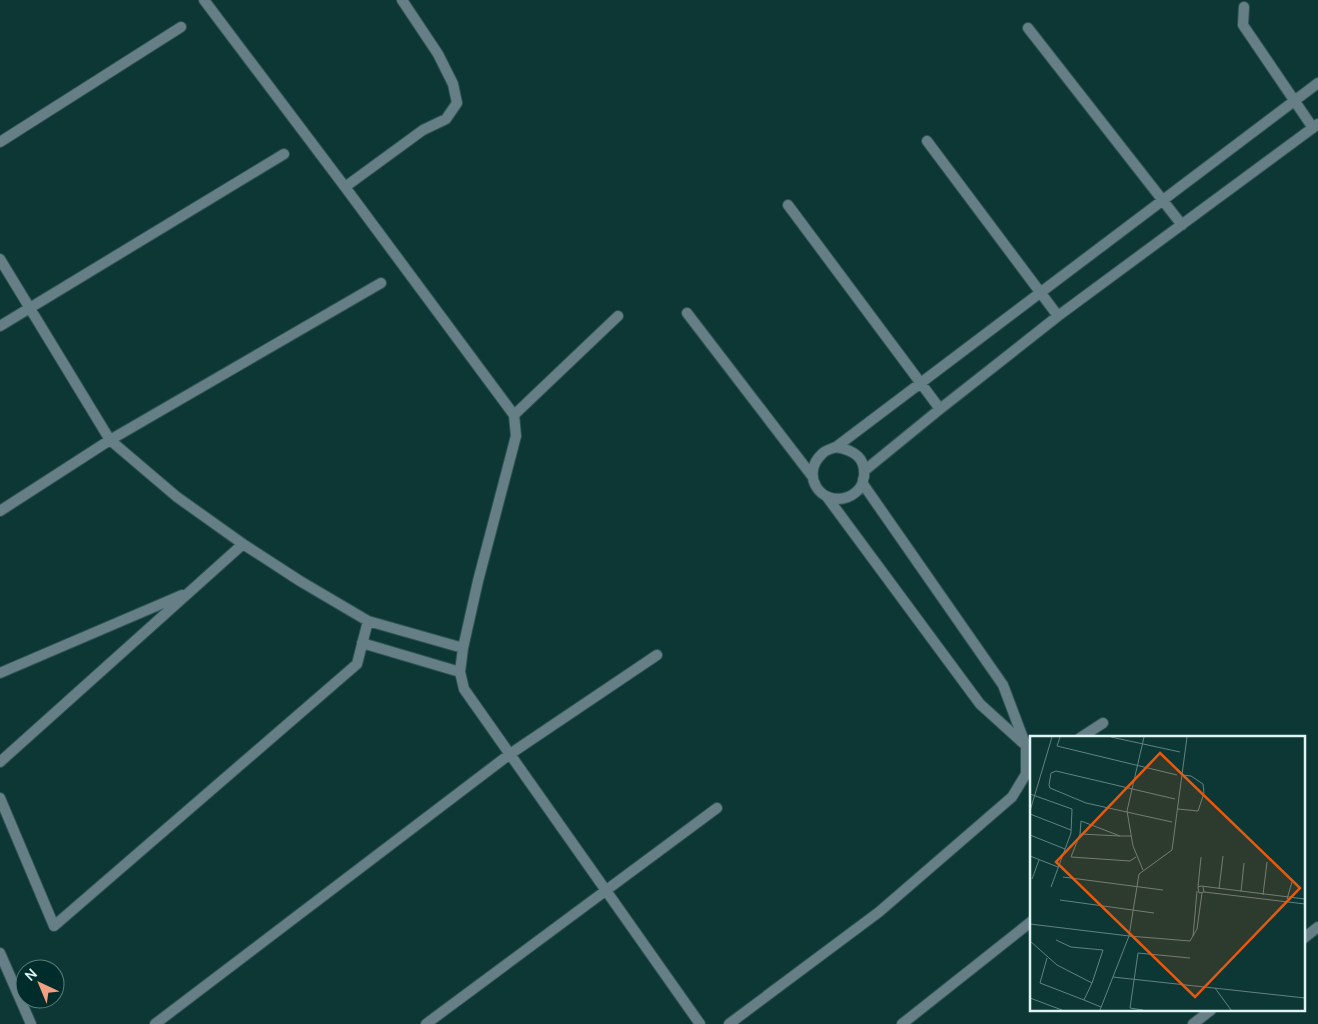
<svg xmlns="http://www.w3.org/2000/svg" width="1318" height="1024" font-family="Manrope,sans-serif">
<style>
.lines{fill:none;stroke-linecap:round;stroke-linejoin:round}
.service-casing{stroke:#2e5553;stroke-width:12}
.minor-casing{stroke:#2e5553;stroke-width:12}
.service{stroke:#667f87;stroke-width:10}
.minor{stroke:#667f87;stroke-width:10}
.inset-road{fill:none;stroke:#608381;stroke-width:1}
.view{fill:#e8590c;fill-opacity:0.15;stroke:#e8590c;stroke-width:2.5}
.inset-edge{fill:none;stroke:#dff5f3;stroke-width:2.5}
</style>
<rect width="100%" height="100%" fill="#0c3735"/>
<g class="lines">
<g class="service-casing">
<path id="service" d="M514,415L618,316
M1080,738L1103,723"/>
</g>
<g class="minor-casing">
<path id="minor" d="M204,0L345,187L514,415L516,436L478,581L463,648L460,672L464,689L700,1024
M1244,7L1243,25L1313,128
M1028,28L1182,225
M927,141L1058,316
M0,142L181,27
M345,187L423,130L446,119L457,103L453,84L438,54L402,0
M788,205L940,409
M0,259L110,440L177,497L243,544L300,581L368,621L463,648
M687,313L812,476
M0,326L284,154
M836,447C853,450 866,457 864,477C863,477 863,484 862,484C860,490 853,495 848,497C820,507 800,474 822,454C825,450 831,449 836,447L1318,83
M864,471L940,409L1058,316L1318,124
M827,497L980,704L1023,743
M0,511L110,440L381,283
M362,643L460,672
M0,673L182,595
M0,762L243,544
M0,798L54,926L357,664L368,621
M1304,938L1318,927
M0,953L31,1024
M155,1024L510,754L657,655
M426,1024L717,808
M729,1024L879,912L1012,797L1026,774V746L1003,685L863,484
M902,1024L1032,921
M1193,1024L1211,1010"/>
</g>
<use href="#service" class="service"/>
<use href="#minor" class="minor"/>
</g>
<g transform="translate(1030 736)">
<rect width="275" height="275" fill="#0c3735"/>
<path class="inset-road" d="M30,1L27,10L147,39M81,1L150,16M157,1L142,114L109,138L99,200L160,205L167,193L172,157M0,58L42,73L41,97L21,151M148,73L168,75L174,57L173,48L161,40L152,39M0,75L22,1M0,78L41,94M142,86L56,67L20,52L19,49L21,37L26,35L145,63M50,98L41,121L100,125L106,121M0,99L35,113M90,100L51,85L50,98L90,100H101M0,120L28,131M113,134L103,110L97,75L114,1M33,141L133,154M2,143L9,124M168,151L171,121M173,151L174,156L169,157L168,151L171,150L275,163M189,153L193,120M174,156L275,168M211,156L214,127M233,159L237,126M257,163L262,146M30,164L124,177M0,188L99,200L70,274M163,200L167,155M26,204L41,211L73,214L62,247M0,205L27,229L62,247L54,264L71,271M17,222L10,247L54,264M83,241L275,262M185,252L201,274M0,262L32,274M113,274L100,272L108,217L160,222"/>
<path class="view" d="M130,17L270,152L165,261L26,126Z"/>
<rect width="275" height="275" class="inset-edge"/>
</g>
<g transform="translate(40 984) rotate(316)"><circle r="24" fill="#002d2b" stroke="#597d7b"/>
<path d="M0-4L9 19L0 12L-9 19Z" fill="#f3a082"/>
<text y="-8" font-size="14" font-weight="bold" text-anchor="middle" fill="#dff5f3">N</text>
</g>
</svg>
